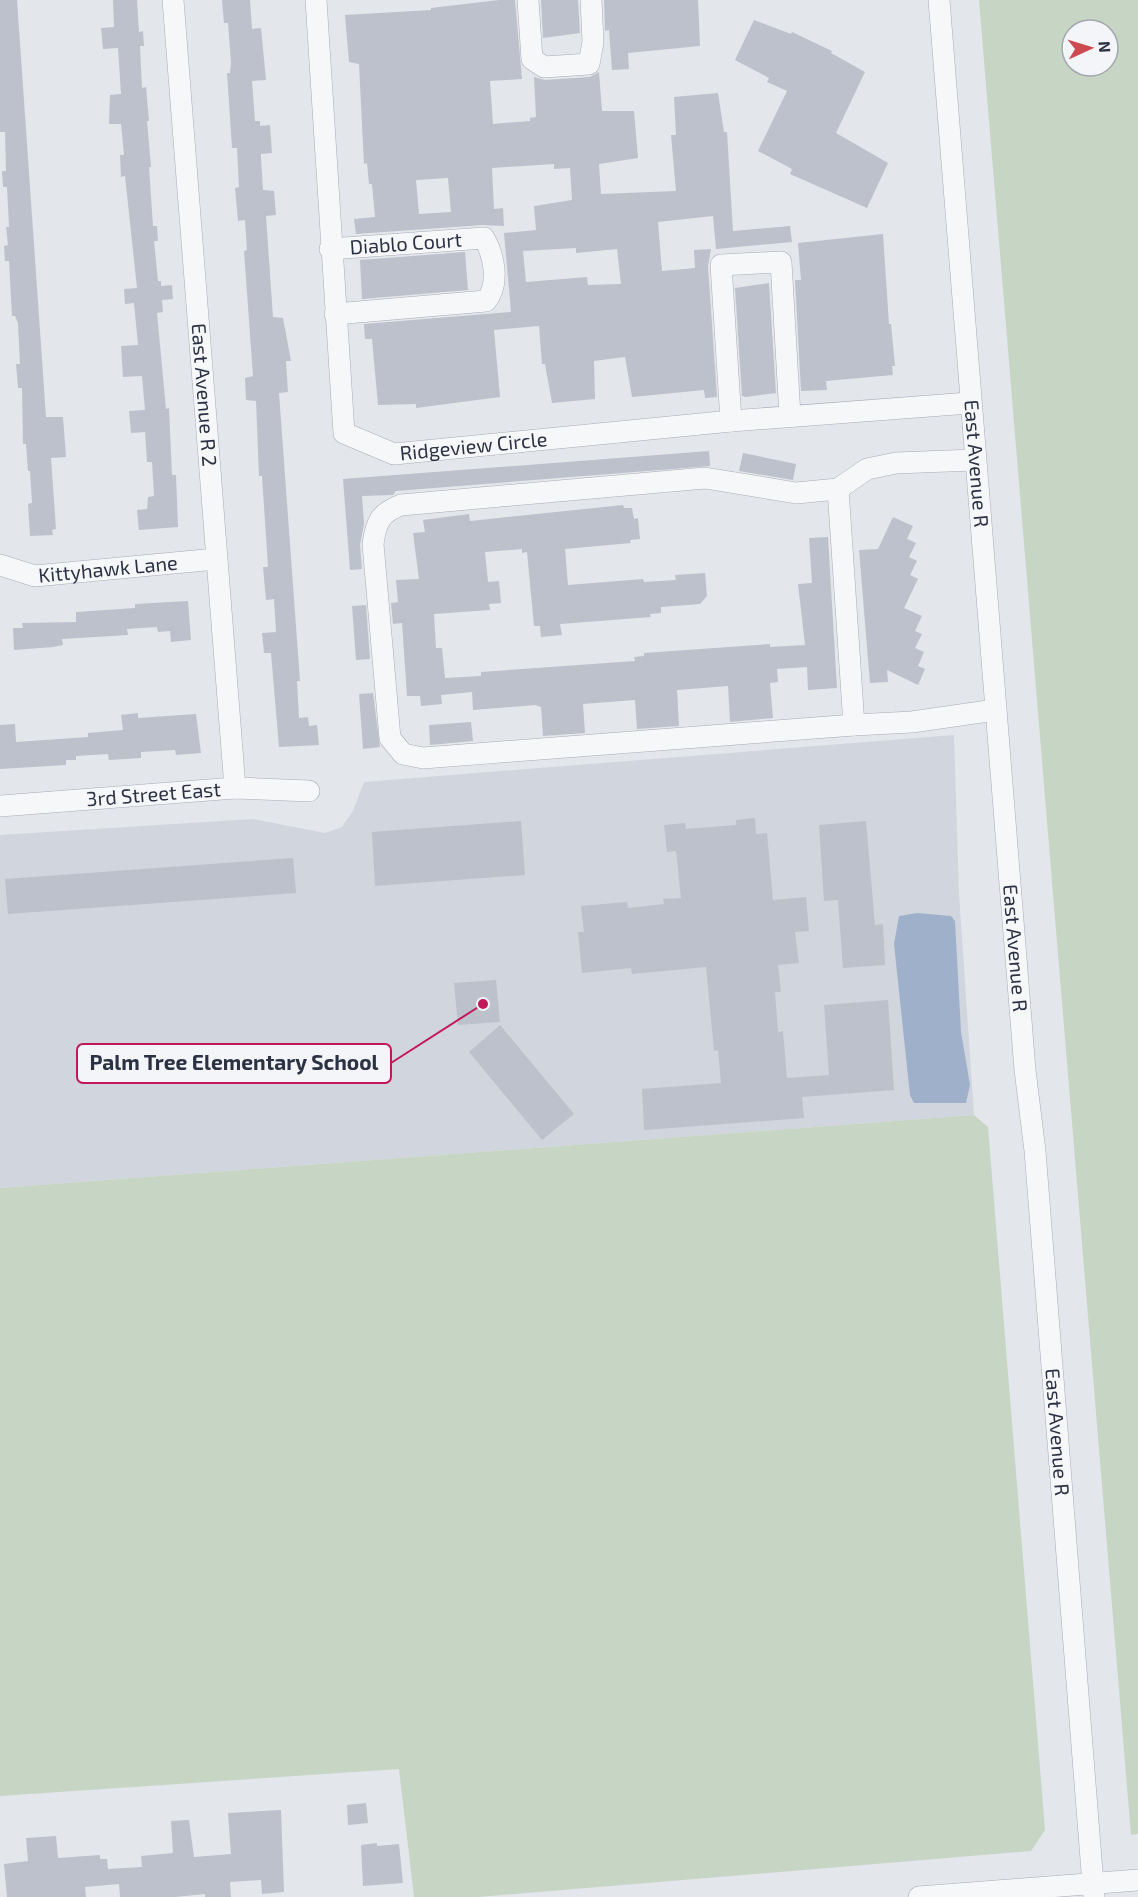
<svg xmlns="http://www.w3.org/2000/svg" width="1138" height="1897" font-family="'Exo 2',sans-serif">
<style>
.built{fill:#d1d5dd}
.green{fill:#c7d5c4;fill-rule:evenodd}
.water{fill:#9fb0cb}
.building{fill:#bdc1cb;fill-rule:evenodd}
.lines{fill:none;stroke-linecap:round;stroke-linejoin:round}
.minor-casing{stroke:#a8acb6;stroke-width:22}
.minor{stroke:#f6f7f9;stroke-width:21}
.labels{text-anchor:middle;stroke-width:6;stroke-linejoin:round;paint-order:stroke}
.street-label{font-size:20px;fill:#2b3244;stroke:#f3f5f8}
.leader{fill:none;stroke:#c2185b;stroke-width:2}
.callout-dot{fill:#c2185b;stroke:#f3f5f8;stroke-width:2}
.callout{fill:#f3f5f8;stroke:#c2185b;stroke-width:2}
.callout-label{font-size:21px;text-anchor:middle;font-weight:bold;fill:#2b3244}
</style>
<rect width="100%" height="100%" fill="#e3e6eb"/>
<path class="built" d="M954,735L959,894L974,1115L0,1188V835L253,819L325,833L342,827L353,811L364,782Z"/>
<path class="green" d="M979,0H1138V1834L1131,1835ZM1072,30H1108V66H1072Z
M974,1115L988,1127L1045,1830L1031,1851L478,1897H414L399,1769L0,1796V1188Z"/>
<path class="water" d="M917,913L951,916L955,921L961,1032L970,1085L966,1103H914L910,1095L894,944L899,916Z"/>
<path class="building" d="M0,0H17L46,417H63L66,457L51,458L56,529L52,530L53,535L30,536L28,504L32,503L30,471H28L26,444H23L22,388H18L16,364H20L18,323L15,316H12L9,261H5L4,246L8,245L6,227H9L7,187H3L2,171H6L5,132H0Z
M113,0H137L139,32L143,31L144,46H140L142,88L146,87L149,121H147L151,167H149L153,226H157L158,241H154L158,281H161V286L172,285L173,299L162,300L163,312L157,313L166,409L169,408L172,475H176L178,527L139,530L137,510L147,509L148,497L154,496L152,462H147L145,432L131,433L129,411L145,410L142,376L123,377L121,346L138,345L134,303L125,304L124,289L137,288L125,176L121,177L120,155H124L121,124H109L110,95L121,94L118,48L103,49L101,28L114,27Z
M222,0H250L252,29L261,28L266,80L252,81L255,121H260V126L270,125L272,153L261,154V158L263,190L274,191L276,215L266,216L273,317L283,318L291,361H286L288,392L279,393L300,681H297L299,718L308,717L309,726L317,725L319,745L279,747L271,653H264L262,633L276,632L274,599L266,600L263,567H268L262,476H259L256,401L246,400L245,378L253,376L244,251L247,250L245,220L238,221L235,188L239,187L237,148H232L227,73H230L231,63L228,23H224Z
M499,0H515L522,79L490,81L493,124L530,121V118L536,117L534,77L545,80L590,77L599,72L602,111H634L638,158L599,164L601,194L676,191L671,135H676L674,97L718,93L724,132H727L733,231L790,226L792,242L716,249L713,216L658,222L662,271L695,268L694,250L711,249L708,266L717,397L705,398L704,390L632,397L625,357L594,361L595,399L552,403L545,364H542L539,326L494,330L500,397L416,408V404L378,405L372,339H365L364,324L511,312L504,233L536,230L534,206L572,200L570,168L554,169V164L492,168L494,209L503,208L504,226L483,225L356,234L354,219L375,217L372,184H369L367,163L364,164L359,64L349,62L345,15L431,10V8ZM448,178L451,212L419,214L416,180ZM576,248V253L617,249L621,284L588,285L587,277L526,282L523,251Z
M541,0H578L580,33L543,38Z
M604,0H698L700,46L628,53L629,69L612,70L609,30L605,31Z
M754,20L791,34L792,32L832,51L831,53L865,72L836,133L888,163L867,208L790,174L792,169L758,151L787,91L767,82L769,78L735,60Z
M883,234L889,324H891L895,366H892L893,375L826,381L827,390L801,391L795,280H801L798,243Z
M465,252L468,290L362,299L360,260Z
M769,283L776,393L746,397L742,396L735,288Z
M709,451L710,466L396,491L393,495L362,496L364,524L360,545L362,569L350,570L343,479Z
M743,453L796,464L793,480L739,471Z
M623,505L624,508H632L634,519L638,518L640,539L630,540L631,543L565,549L568,585L643,579L644,582L676,580L675,575L705,573L707,596L700,604L661,607V613L650,614L651,617L560,624L562,635L541,637L540,626H534L527,552L522,553V549L485,552L488,582L499,581L501,603L489,604L490,610L434,614L436,648H442L445,678L481,676V672L635,661L634,657L644,656V653L770,644V647L805,645L798,584L812,583L809,538L828,537L837,688L808,690L807,667L777,669L778,682L770,683L773,718L730,722L728,686L677,690L679,726L637,729L635,700L583,704L585,733L543,736L541,707L535,705L473,710L472,692L441,695L442,704L421,706L420,696H407L402,623L393,624L391,603L398,602L396,580L419,579L413,533L425,532L423,520L469,514L470,521Z
M893,517L913,526L907,539L916,543L909,557L917,561L910,575L918,579L904,608L922,616L915,631L922,634L915,648L924,652L918,666L925,669L918,685L887,670L888,682L870,683L859,550L878,549Z
M188,601L191,640L171,642L170,631L158,632L157,627L127,629L128,635L62,639L63,645L53,647L14,650L13,628H23L22,623L76,622V612L135,608V604Z
M366,605L370,659L356,660L352,606Z
M373,693L380,747L363,749L359,694Z
M138,713V718L196,714L201,753L176,755L175,750L141,752V758L109,760L108,754L76,756V760H66V765L0,769V725L15,724L16,742L88,737V733L123,730L121,715Z
M471,722L473,741L430,745L429,725Z
M755,818L756,834L767,833L773,900L806,897L809,931L795,932L799,963L778,965L781,992H775L778,1032L783,1031L787,1078L829,1075L824,1005L888,1000L894,1090L802,1097L804,1118L644,1130L642,1089L721,1083L718,1050L714,1051L706,967L632,974L631,968L582,973L578,932H584L581,906L627,902L628,908L664,904L663,899L681,898L676,851L667,852L664,825L685,823L686,829L736,825V820Z
M521,821L525,875L375,886L372,832Z
M866,821L875,925L883,924L885,965L843,968L838,900L824,901L819,825Z
M293,858L296,893L8,914L5,879Z
M496,980L500,1022L458,1025L454,983Z
M500,1025L574,1114L542,1140L469,1052Z
M366,1803L368,1823L348,1825L347,1805Z
M281,1810L284,1892L262,1894L261,1880L230,1882L231,1897H205V1894L175,1897H120L119,1884L85,1887L86,1897H7L4,1864L28,1861L26,1838L56,1836L58,1858L100,1855V1859H107L108,1869L142,1867L141,1856L173,1853L171,1821L189,1820L194,1857L231,1854L228,1813Z
M377,1843V1846L399,1844L403,1883L363,1886L361,1845Z"/>
<g class="lines">
<g class="minor-casing">
<g id="minor">
<path id="s1" d="M173,0L235,788"/>
<path id="s2" d="M316,0L344,433L394,454L731,421L969,403"/>
<path d="M528,0L532,59L544,67L589,64L593,42L591,0"/>
<path id="s3" d="M939,0L1025,1070L1035,1151L1094,1897"/>
<path id="s4" d="M330,249L484,238C494,255 500,284 486,301L335,314"/>
<path d="M731,421L721,265L781,262L790,416"/>
<path d="M974,460L896,463L867,469L838,489L854,725L912,722L995,710"/>
<path d="M838,489L796,493L705,478L401,505C380,513 376,522 373,544L390,738L403,754L423,758L854,725"/>
<path id="s5" d="M0,565L35,576L216,559"/>
<path id="s6" d="M0,806L235,788L309,791"/>
<path d="M919,1897L1138,1880"/>
</g>
</g>
<use href="#minor" class="minor"/>
</g>
<g class="labels">
<g class="street-label">
<text dy="7" stroke="none"><textPath href="#s4" startOffset="76">Diablo Court</textPath></text>
<text dy="7" stroke="none"><textPath href="#s1" startOffset="396">East Avenue R 2</textPath></text>
<text dy="7" stroke="none"><textPath href="#s2" startOffset="568">Ridgeview Circle</textPath></text>
<text dy="7" stroke="none"><textPath href="#s3" startOffset="465">East Avenue R</textPath></text>
<text dy="7" stroke="none"><textPath href="#s5" startOffset="110">Kittyhawk Lane</textPath></text>
<text dy="7" stroke="none"><textPath href="#s6" startOffset="154">3rd Street East</textPath></text>
<text dy="7" stroke="none"><textPath href="#s3" startOffset="951">East Avenue R</textPath></text>
<text dy="7" stroke="none"><textPath href="#s3" startOffset="1437">East Avenue R</textPath></text>
</g>
</g>
<path class="leader" d="M483 1004L391 1063"/>
<circle class="callout-dot" cx="483" cy="1004" r="6"/>
<rect class="callout" x="77" y="1044" width="314" height="39" rx="6"/>
<g class="callout-label">
<text x="234" y="1070">Palm Tree Elementary School</text>
</g>
<g transform="translate(1090 48) rotate(86)"><circle r="28" fill="#f3f5f8" stroke="#a3a7b0" stroke-width="1.5"/>
<path d="M0-4.5L10 22L0 15L-10 22Z" fill="#ce4a53"/>
<text y="-9" font-size="16" font-weight="bold" text-anchor="middle" fill="#2b3244">N</text>
</g>
</svg>
